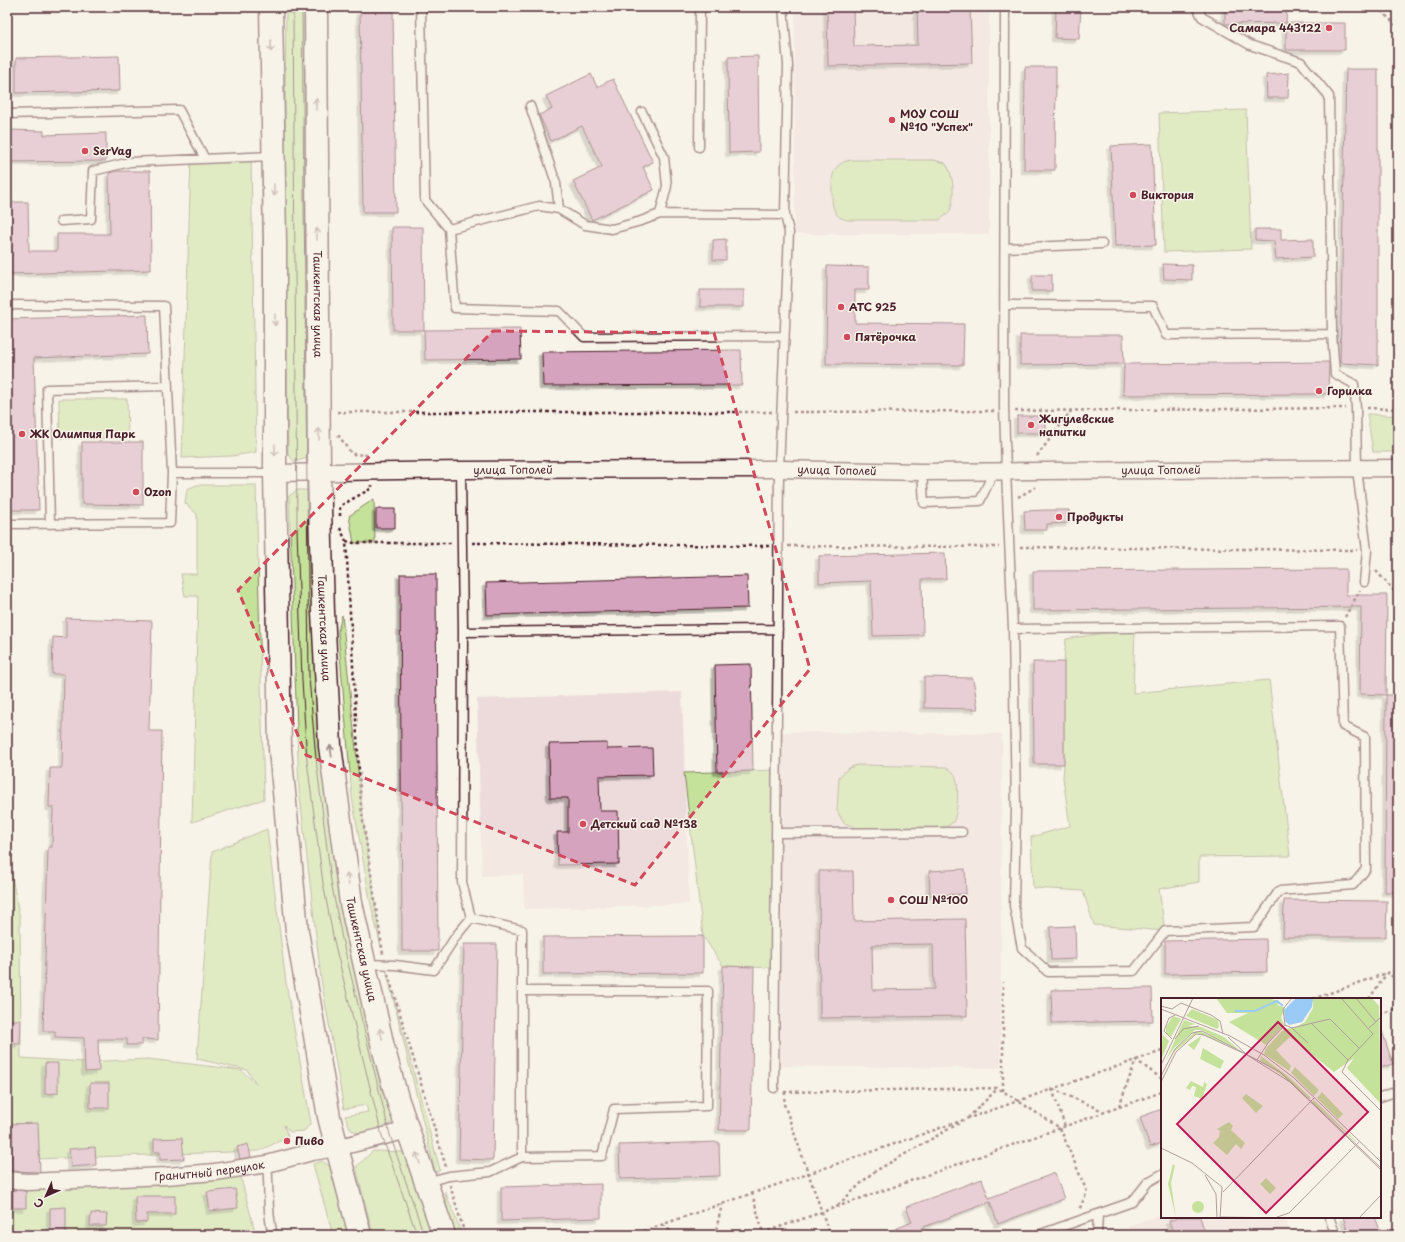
<svg xmlns="http://www.w3.org/2000/svg" width="1405" height="1242" font-family="'Playpen Sans',sans-serif">
<style>
.built{fill:#eddbdb}
.green{fill:#c4e29a;stroke:#878062}
.building{fill:#d6a3be;stroke:#4a1f2b;fill-rule:evenodd;filter:url(#shadow)}
.lines{fill:none;stroke-linecap:round;stroke-linejoin:round}
.service-casing{stroke:#4a1f2b;stroke-width:11}
.minor-casing{stroke:#4a1f2b;stroke-width:19}
.secondary-casing{stroke:#4a1f2b;stroke-width:25}
.path{stroke:#4a1f2b;stroke-width:2.5;stroke-dasharray:3 3;stroke-linecap:butt}
.service{stroke:#f7f3e8;stroke-width:8}
.minor{stroke:#f7f3e8;stroke-width:16}
.secondary{stroke:#f7f3e8;stroke-width:22}
.tram{stroke:#4a1f2b;stroke-width:1}
.oneway{stroke:#a0898a}
.marked{fill:none;stroke:#d1495b;stroke-width:3;stroke-dasharray:8 5;stroke-linejoin:round}
.poi-dot{fill:#d1495b;stroke:#f7f3e8;stroke-width:1.5}
.labels{text-anchor:middle;stroke-width:3;stroke-linejoin:round;paint-order:stroke}
.poi-label{font-size:11px;font-weight:bold;fill:#4a1f2b;stroke:#f7f3e8;text-anchor:start}
.street-label{font-size:11px;fill:#4a1f2b;stroke:#f7f3e8}
.inset-river{fill:none;stroke:#9acbf6;stroke-width:2}
.inset-road{fill:none;stroke:#b29e9c;stroke-width:1}
.view{fill:#c2185b;fill-opacity:0.15;stroke:#c2185b;stroke-width:2}
.inset-edge{fill:none;stroke:#4a1f2b;stroke-width:2}
</style>
<defs>
<filter id="shadow"><feDropShadow dx="-3.5" dy="3.5" stdDeviation="0" flood-color="#0004"/></filter>
</defs>
<rect width="100%" height="100%" fill="#f7f3e8"/>
<filter id="ink" filterUnits="userSpaceOnUse"><feTurbulence type="fractalNoise" baseFrequency=".025" numOctaves="2"/><feDisplacementMap in="SourceGraphic" scale="8" xChannelSelector="R" yChannelSelector="G"/><feConvolveMatrix kernelMatrix="1 2 1 2 8 2 1 2 1" color-interpolation-filters="sRGB"/></filter>
<g filter="url(#ink)">
<path class="built" d="M795,7H989V234H795Z
M682,692L689,904L524,909L523,874L482,876L477,699Z
M782,732L1002,734L1000,1068L780,1066Z
M1162,1214V1217H1285L1291,1235H1131L1128,1226Z"/>
<path class="green" d="M286,7H308L311,457L294,462L288,453L285,104Z
M1246,110L1251,249L1164,252L1159,113Z
M251,156L256,452L232,456L182,458L191,159Z
M851,160H933L945,163C955,175 955,200 949,213L939,220H850C831,219 832,203 832,188C832,180 832,173 837,167C841,163 845,161 851,160Z
M262,164L269,174L270,454L264,459Z
M59,399H127L128,438H60Z
M1367,414L1398,416V452H1373Z
M197,485H256L264,799L192,822L198,596H185L181,574H197V514L185,503L187,489Z
M297,490H306L320,499L323,686L370,1013L365,1021L383,1094L396,1105L395,1121L380,1129L363,1134L351,1130L345,1116L368,1112L366,1105L344,1109L321,979L299,788L289,496Z
M374,499L375,543H354L349,516Z
M342,615L364,827L381,947L371,905L352,797L338,631Z
M1135,628L1133,693L1269,680L1290,856L1199,857V882L1159,889L1165,931L1094,925L1083,891L1033,888L1031,837L1070,826L1063,778L1064,764V662L1066,639Z
M857,765L946,767C951,770 955,773 956,778C959,787 958,815 953,822C949,826 944,827 939,828H857L844,823L837,811L839,777L849,768Z
M777,770L776,968L723,966L703,936L684,773Z
M267,829L286,983L311,1123L304,1131L290,1132L284,1125L288,1137L259,1151L7,1160V851L20,919L21,1058L84,1062L148,1059L241,1070L257,1085L247,1070L197,1059L212,852Z
M385,965L440,1170L438,1172L435,1171Z
M373,1151L406,1152L433,1235H373L356,1167Z
M322,1161L335,1170L354,1235H333L313,1164Z
M240,1175L256,1235H7V1184Z
M445,1191L462,1235H455L448,1217Z"/>
<path class="building" d="M827,7H853L854,46L918,45L917,7H970L972,63L828,66Z
M1056,7H1081L1079,39L1055,38Z
M1225,7H1287L1286,23L1225,24Z
M360,11H393L396,212H363Z
M1286,23H1345V50H1286Z
M119,56L120,91L16,93V58Z
M758,56L759,152L729,153L728,57Z
M1025,67H1056L1055,170H1024Z
M1346,69H1378V365L1340,363Z
M1289,73L1288,98H1267L1266,75Z
M591,74L597,87L613,79L653,162L643,167L654,190L592,220L573,181L602,167L582,126L551,141L539,115L552,109L546,96Z
M7,130L44,131V135L106,133V161L7,162Z
M1152,144L1156,245L1115,246L1111,146Z
M116,171H150L151,270L7,274V202H28L29,251H57V234H110L109,173Z
M392,227H423L424,330L520,329L521,359L425,360L424,330H393Z
M1255,229H1281V240L1313,239V257L1276,259L1274,241L1255,240Z
M726,239V260H713V240Z
M1163,264L1192,265V280L1164,279Z
M827,266L869,267V290H855V323L964,324L963,365L826,364Z
M1032,275H1052V291H1032Z
M700,290H744V307H700Z
M147,315L148,354L34,358L39,510H7V319Z
M1020,335H1123L1124,364L1020,365Z
M741,350L742,385L543,386L542,352Z
M1329,362L1328,394L1123,395L1124,364Z
M1017,416H1046V433H1017Z
M82,442H143V505L82,504Z
M376,509H395V528H376Z
M1046,510H1069V523L1047,524V530H1025L1024,511Z
M945,553L946,579H922L923,635L873,636L871,581L819,583V556Z
M1346,569V595H1387L1386,695L1360,694L1361,607L1033,610V571Z
M400,574H436L438,951H402Z
M747,576L748,608L487,615L486,583Z
M66,618L152,621L149,731H162L158,1040L142,1039V1045H127V1039H98L99,1071L85,1072L84,1038L55,1037V1031H43L48,847H52L53,807H49L50,768H62L64,674H52L53,637L66,638Z
M1033,662H1064V764H1034Z
M751,664L753,771L717,772L715,665Z
M924,677L973,678L978,709L924,708Z
M1386,695H1398V892H1385Z
M607,743V749L652,748L653,775L599,776L600,811H618L619,864L558,865L557,832H568V798H550L549,744Z
M965,869L966,894L930,895L929,871Z
M819,871H853L854,921L965,919L967,1016L820,1018ZM933,944L934,989L873,990L872,945Z
M1284,900L1387,901L1386,937H1283Z
M1075,926L1076,959L1051,960L1050,927Z
M703,936V973L543,974V937Z
M1266,939L1267,972L1165,974V941Z
M464,944H497L493,1160L459,1159Z
M723,966L754,967L751,1130H719Z
M1152,988L1153,1021L1052,1023L1051,990Z
M7,1020H21L20,1044H8Z
M1382,1031L1393,1064L1380,1068V1032Z
M45,1063H58V1093L45,1094Z
M90,1083H109V1108H90Z
M1162,1109V1143L1150,1147L1140,1117Z
M38,1123L40,1172L12,1171L11,1146H7V1124Z
M182,1138L184,1159L160,1160V1152H154V1139Z
M719,1142L720,1176L620,1179L619,1145Z
M248,1144L251,1157L240,1159L237,1147Z
M95,1147L96,1165L71,1167L69,1149Z
M1055,1173L1064,1199L998,1224L990,1202L921,1228L923,1235H881L912,1222L906,1207L982,1179L989,1198Z
M601,1184V1218L501,1221V1187Z
M235,1189L238,1208L210,1211L207,1192Z
M13,1190L26,1191V1208H13Z
M135,1196H175V1214H147V1222L136,1223Z
M66,1207V1235H50V1208Z
M91,1213L107,1214L106,1226H90Z
M1180,1217H1200L1206,1235H1174L1169,1221Z
M1343,1217H1375L1382,1235H1349Z"/>
<g class="lines">
<g class="service-casing">
<path id="service" d="M421,7L425,200L449,229L455,308L559,311L584,337L784,336
M1005,7L1004,406L1006,471L1013,629L1016,809L1014,906L1022,948L1048,972L1134,971L1165,931L1254,927L1279,891L1353,885L1366,869L1365,737L1343,726L1340,626L1013,629
M530,106L556,183L559,209
M642,112L664,157L667,186L660,214
M7,114L179,110L205,159
M699,147L700,7
M61,221L91,219L93,171L130,162L273,156
M449,229L539,206L559,209L585,225L612,229L641,221L660,214L785,215
M1005,248L1102,244
M7,305L164,306L172,473L170,523L7,524
M1005,305L1153,306L1166,335L1332,334L1329,96L1301,62L1250,45L1202,17L1197,7
M1332,334L1335,374L1354,384L1356,408L1357,469L1367,551L1364,582
M461,470L463,632L462,882L471,918L522,930V1157
M922,472L924,503L980,501L994,471
M172,473H275
M50,524L47,389L168,386
M463,632L778,629
M776,833L962,832
M367,964L395,965L434,970L456,936L471,918
M774,1088L779,469L789,232L785,215L788,65L783,7
M1380,1097L1398,1091
M267,1164C270,1189 266,1210 273,1235
M426,1182L449,1176L490,1172L522,1157L602,1156L614,1109L707,1106L708,991H522
M1329,1217L1336,1235
M1038,1235L1132,1202L1148,1182L1162,1174
M1097,1235L1098,1214"/>
</g>
<g class="minor-casing">
<g id="minor">
<path id="s1" d="M275,473L461,470L779,469L922,472L1398,468"/>
<path id="s2" d="M7,1180L27,1182L166,1176L215,1172L267,1164L312,1152L336,1148L408,1130"/>
</g>
</g>
<g class="secondary-casing">
<g id="secondary">
<path d="M271,7L275,243V473L280,749L297,931L329,1117L360,1235"/>
<path id="s3" d="M316,7L319,473L323,612L330,746L351,903L383,1047L397,1098L444,1235"/>
</g>
</g>
<path class="path" d="M1377,7L1398,27
M1367,408L1398,409
M1015,411L1346,408
M337,412H772
M793,412L994,411
M338,435L352,454L367,455
M1037,456L1071,411
M1018,497L1036,487
M340,516V506L372,488V485
M340,528L346,541L361,807L383,954
M346,541L354,543H453
M472,543L769,546
M788,546L999,547
M1020,547L1357,550
M1376,571L1398,595
M1345,617L1360,590
M388,974L446,1167
M1313,999L1398,969
M1369,999L1387,973L1398,980
M1380,1014L1398,1008
M1052,1089L1065,1126
M1053,1089L1105,1112
M1003,1091V982
M784,1092L998,1088L1060,1128L1087,1192L1079,1210
M785,1092L784,1104L830,1235
M1119,1106L1136,1060L1162,1079
M968,1118L997,1089
M450,1185L465,1235
M752,1193L763,1233
M838,1205L872,1173L961,1122
M663,1225L676,1235
M632,1235L1162,1051
M715,1235L722,1204
M757,1235L1162,1092"/>
<use href="#service" class="service"/>
<use href="#minor" class="minor"/>
<use href="#secondary" class="secondary"/>
<path class="tram" d="M293,7L297,529L302,680L307,761L323,883L334,941L382,1136L417,1235
M302,7L309,678L316,759L331,881L342,939L390,1135L424,1235"/>
</g>
<defs><path id="oneway-shaft" d="M-6 0H5M1.5-3L5.5 0L1.5 3" fill="none" stroke-width="1.6" stroke-linecap="round" stroke-linejoin="round"/></defs>
<g class="oneway">
<use href="#oneway-shaft" transform="translate(271 46) rotate(89)"/>
<use href="#oneway-shaft" transform="translate(316 104) rotate(-90)"/>
<use href="#oneway-shaft" transform="translate(274 190) rotate(89)"/>
<use href="#oneway-shaft" transform="translate(317 234) rotate(-90)"/>
<use href="#oneway-shaft" transform="translate(275 320) rotate(90)"/>
<use href="#oneway-shaft" transform="translate(319 434) rotate(-91)"/>
<use href="#oneway-shaft" transform="translate(275 450) rotate(90)"/>
<use href="#oneway-shaft" transform="translate(331 751) rotate(-97)"/>
<use href="#oneway-shaft" transform="translate(348 879) rotate(-97)"/>
<use href="#oneway-shaft" transform="translate(381 1034) rotate(-103)"/>
<use href="#oneway-shaft" transform="translate(418 1158) rotate(-109)"/>
</g>
</g>
<path d="M0 0H1405V1242H0ZM493,331L714,333L810,669L635,885L306,755L238,590Z" fill="#f7f3e8" fill-opacity=".55" fill-rule="evenodd"/>
<path class="marked" d="M493,331L714,333L810,669L635,885L306,755L238,590Z"/>
<g class="poi-dot">
<circle cx="1329" cy="28" r="4"/>
<circle cx="892" cy="120" r="4"/>
<circle cx="85" cy="151" r="4"/>
<circle cx="1133" cy="195" r="4"/>
<circle cx="841" cy="307" r="4"/>
<circle cx="847" cy="337" r="4"/>
<circle cx="1319" cy="391" r="4"/>
<circle cx="1031" cy="425" r="4"/>
<circle cx="22" cy="434" r="4"/>
<circle cx="136" cy="492" r="4"/>
<circle cx="1059" cy="517" r="4"/>
<circle cx="583" cy="824" r="4"/>
<circle cx="891" cy="900" r="4"/>
<circle cx="287" cy="1141" r="4"/>
</g>
<g class="labels">
<g class="poi-label">
<text x="1321" y="32" text-anchor="end">Самара 443122</text>
<text x="900" y="118">МОУ СОШ<tspan x="900" dy="13">№10 "Успех"</tspan></text>
<text x="93" y="155">SerVag</text>
<text x="1141" y="199">Виктория</text>
<text x="849" y="311">АТС 925</text>
<text x="855" y="341">Пятёрочка</text>
<text x="1327" y="395">Горилка</text>
<text x="1039" y="423">Жигулевские<tspan x="1039" dy="13">напитки</tspan></text>
<text x="30" y="438">ЖК Олимпия Парк</text>
<text x="144" y="496">Ozon</text>
<text x="1067" y="521">Продукты</text>
<text x="591" y="828">Детский сад №138</text>
<text x="899" y="904">СОШ №100</text>
<text x="295" y="1145">Пиво</text>
</g>
<g class="street-label">
<text dy="4" stroke="none"><textPath href="#s3" startOffset="297">Ташкентская улица</textPath></text>
<text dy="4" stroke="none"><textPath href="#s1" startOffset="238">улица Тополей</textPath></text>
<text dy="4" stroke="none"><textPath href="#s1" startOffset="562">улица Тополей</textPath></text>
<text dy="4" stroke="none"><textPath href="#s1" startOffset="886">улица Тополей</textPath></text>
<text dy="4" stroke="none"><textPath href="#s3" startOffset="621">Ташкентская улица</textPath></text>
<text dy="4" stroke="none"><textPath href="#s3" startOffset="945">Ташкентская улица</textPath></text>
<text dy="4" stroke="none"><textPath href="#s2" startOffset="203">Гранитный переулок</textPath></text>
</g>
</g>
<g transform="translate(1161 998)">
<rect width="220" height="220" fill="#f7f3e8"/>
<path d="M55,0H106L118,3L117,7L124,10L120,19L123,27L105,47L68,24L87,15H66ZM148,0H211L218,8L220,106L186,70L193,60L173,74L129,39L115,52L130,68L128,73L103,56L105,50L123,31L135,29L144,24L152,10V4ZM31,11L57,22L58,29L56,31L25,18ZM12,18L20,21L10,39L5,36V29ZM23,22L34,26L27,28L40,29L63,39L77,51L36,35L13,54L5,68L13,52L35,33L41,34L73,49L41,32H34L13,50L5,62ZM2,30V37L8,43L0,62ZM40,38L39,42L33,52L27,47ZM42,50L63,63L59,71L39,61ZM100,58L128,79L150,100L148,101L122,78L99,63ZM134,69L158,92L153,98L130,75ZM30,83L42,89L43,84L46,86L41,101L33,98L35,89L31,88L29,92L25,90ZM161,94L182,116L177,121L156,100ZM85,96L102,108L95,115L81,100ZM153,102L195,143V144L151,104ZM68,124L72,128L70,132L84,145L80,151L75,146L66,157L52,145L58,139L59,133L56,131ZM12,166L14,168L10,185L15,220L7,186ZM105,180L115,190L109,196L99,186ZM31 209a6 6 0 1 1 12 0a6 6 0 1 1-12 0Z" fill="#c4e29a"/>
<path d="M135,0H152L151,9L141,24L128,27L124,23L123,12Z" fill="#9acbf6"/>
<path class="inset-river" d="M74,13H94L116,3L122,8"/>
<path class="inset-road" d="M180,0L212,36L187,62L181,74L220,113M195,0L215,24M0,8L11,11L20,5L50,17L59,23L62,36M0,11L69,38L103,57L133,80L220,164M150,25L187,62M124,27L122,11L131,0M124,27L131,30L147,45M131,30L169,21L198,50M208,30L220,19M67,39L86,57L129,84L220,172M11,41L3,33L8,20L14,17M14,41L22,31L38,28M96,62L107,45L124,27M0,67L32,0M0,78L14,51L31,35L41,33L119,74L220,170M0,84L15,54L35,36L43,37L82,55M0,150L31,165L61,189L59,220M44,177L55,196L56,220M62,194L153,100M59,219L126,220M116,219L128,215L198,144M198,220L220,197"/>
<path class="view" d="M117,24L207,114L105,215L16,126Z"/>
<rect width="220" height="220" class="inset-edge"/>
</g>
<rect width="1405" height="1242" fill="none" stroke="#f7f3e8" stroke-width="24"/>
<rect x="12" y="12" width="1381" height="1218" fill="none" stroke="#4a1f2b" stroke-width="1.5" filter="url(#ink)"/>
<g transform="translate(46 1196) rotate(225)" stroke="#f7f3e8" stroke-width="3" paint-order="stroke">
<path d="M0-3L7 15L0 10L-7 15Z" fill="#4a1f2b"/>
<text y="-6" font-size="11" font-weight="bold" text-anchor="middle" fill="#4a1f2b">С</text>
</g>
</svg>
